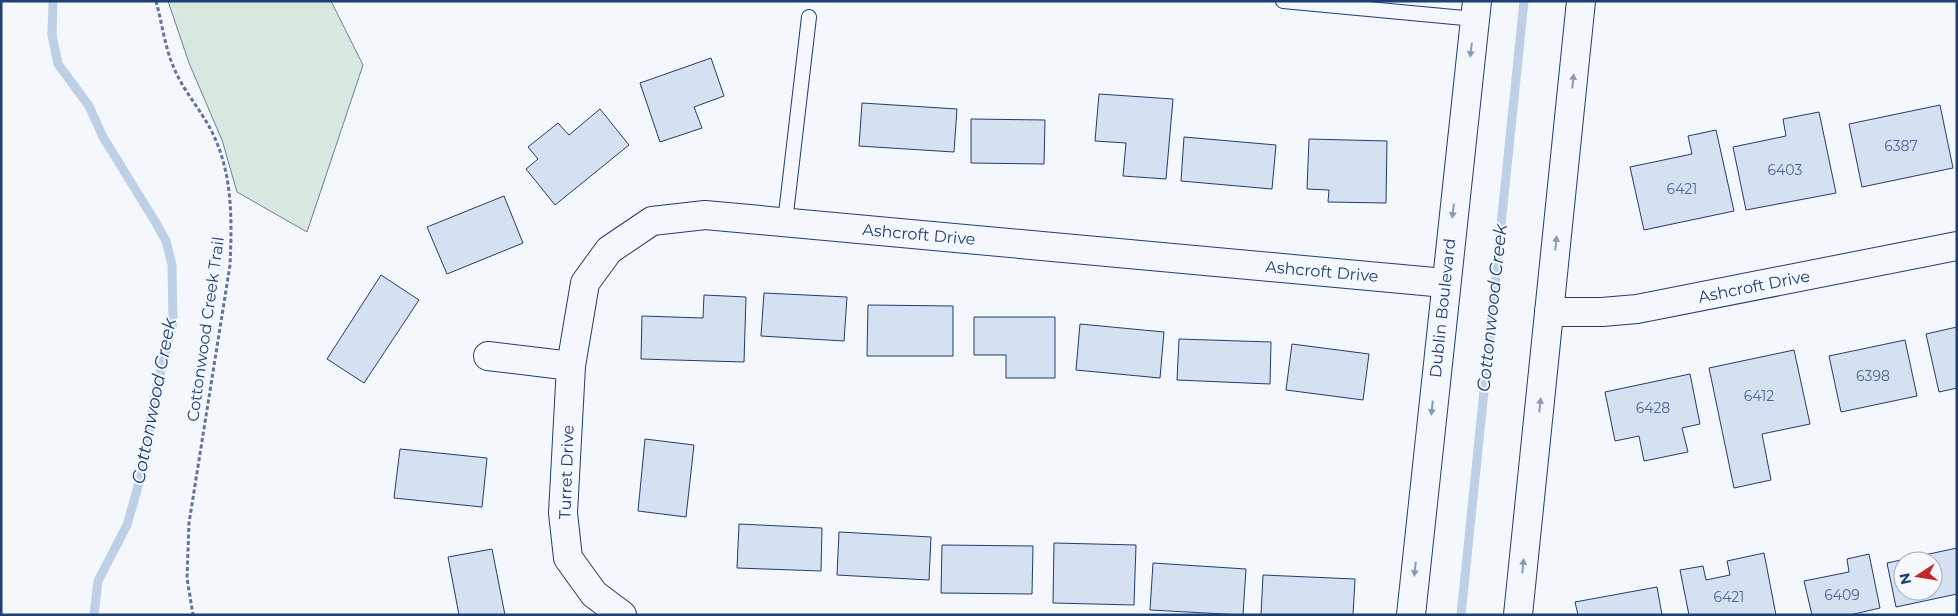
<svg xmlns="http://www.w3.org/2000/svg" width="1958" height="616" font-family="Montserrat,sans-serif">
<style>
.green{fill:#d7e8df;stroke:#687fa3}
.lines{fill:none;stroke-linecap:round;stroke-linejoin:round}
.stream{stroke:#bed0e5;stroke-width:9}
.building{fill:#d5e0f0;stroke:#1d3f73;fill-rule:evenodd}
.lane-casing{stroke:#1d3f73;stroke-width:16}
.street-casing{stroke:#1d3f73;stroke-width:30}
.secondary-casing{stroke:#1d3f73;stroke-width:30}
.path{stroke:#5e769c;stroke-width:3;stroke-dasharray:4 2.5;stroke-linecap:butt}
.lane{stroke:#f4f7fb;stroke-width:14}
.street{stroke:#f4f7fb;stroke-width:28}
.secondary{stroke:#f4f7fb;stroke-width:28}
.oneway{fill:#889bb7}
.labels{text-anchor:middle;stroke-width:4;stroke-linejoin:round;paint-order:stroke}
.number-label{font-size:14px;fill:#4b6792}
.street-label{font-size:16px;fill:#1d3f73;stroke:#f4f7fb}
.water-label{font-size:18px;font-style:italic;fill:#1d3f73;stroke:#f4f7fb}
</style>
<rect width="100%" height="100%" fill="#f4f7fb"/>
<path class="green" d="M168,1H331L363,65L307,232L237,192L222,140L189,63Z"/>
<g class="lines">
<path class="stream" d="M53,1L52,35L58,64L89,106L103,137L156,223L166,241L172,265L173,323L155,394L141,476L127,525L98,581L94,615
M1461,615L1524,1"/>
</g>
<path class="building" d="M711,58L724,96L694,107L702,128L660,142L640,83Z
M1099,94L1173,99L1166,179L1123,176L1126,143L1095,141Z
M862,103L957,109L954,152L859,146Z
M1940,105L1953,168L1862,187L1849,124Z
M600,109L629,145L555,205L526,169L538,159L528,147L558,123L569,135Z
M1819,112L1836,193L1746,210L1733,147L1786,136L1783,119Z
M971,119L1045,120L1044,164L971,163Z
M1716,130L1734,211L1644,230L1630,167L1692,154L1688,136Z
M1184,137L1276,145L1272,189L1181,181Z
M1309,139L1387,141L1386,203L1328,202L1329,190L1307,189Z
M504,196L523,243L447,274L427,227Z
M381,275L419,300L364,383L327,359Z
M764,293L847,297L844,341L761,336Z
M704,295L746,297L744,362L641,359L642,316L703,318Z
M868,305L953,306V356H867Z
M974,317H1055V378H1006V355H974Z
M1080,324L1164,332L1160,378L1076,370Z
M1957,327V388L1939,392L1926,334Z
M1179,339L1271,342L1270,384L1177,380Z
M1905,340L1917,396L1841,412L1829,356Z
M1292,344L1369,354L1363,400L1286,390Z
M1794,350L1810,424L1762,434L1771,480L1734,488L1709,368Z
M1690,374L1700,424L1682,428L1688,452L1644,461L1639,436L1615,441L1605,392Z
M645,439L694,445L686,517L638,511Z
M400,449L487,458L482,507L394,498Z
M739,524L822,528L821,571L737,568Z
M839,532L931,537L929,580L837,575Z
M1054,543L1136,545L1134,605L1053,603Z
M942,545L1033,546L1032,594L941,593Z
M1957,548V594L1896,607L1887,563ZM1903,561H1933V591H1903Z
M492,549L505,615H459L448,557Z
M1764,553L1776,615H1689L1680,570L1703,566L1706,580L1730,575L1727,561Z
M1869,554L1880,608L1850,615H1812L1804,581L1849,572L1847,559Z
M1153,563L1246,569L1243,615L1150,610Z
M1263,575L1355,579L1353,615H1261Z
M1657,587L1662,615H1578L1575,602Z"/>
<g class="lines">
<g class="lane-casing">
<path id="lane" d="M1283,1L1475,19
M785,222L809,17"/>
</g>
<g class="street-casing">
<path id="street" d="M1549,312H1602L1637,309L1957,246
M488,356L571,366L585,283L609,250L652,221L705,215L1445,283
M571,366L563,513L568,558L594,594L622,615"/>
</g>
<g class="secondary-casing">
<path id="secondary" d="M1411,615L1477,1
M1518,615L1581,1"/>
</g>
<path class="path" d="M156,1C162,23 165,48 174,68C183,90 200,109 211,130C233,172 232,220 230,265L189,523L187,578L193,615"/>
<use href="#lane" class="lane"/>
<use href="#street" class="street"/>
<use href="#secondary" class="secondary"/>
</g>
<defs><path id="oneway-solid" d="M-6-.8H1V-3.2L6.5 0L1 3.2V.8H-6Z" transform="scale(1.25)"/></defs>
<g class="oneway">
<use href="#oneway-solid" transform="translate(1471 50) rotate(97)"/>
<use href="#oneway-solid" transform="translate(1573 81) rotate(-84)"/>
<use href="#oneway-solid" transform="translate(1453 211) rotate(97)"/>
<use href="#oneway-solid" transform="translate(1556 243) rotate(-84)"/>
<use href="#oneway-solid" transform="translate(1540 405) rotate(-84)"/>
<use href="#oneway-solid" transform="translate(1432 408) rotate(96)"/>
<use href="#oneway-solid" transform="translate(1523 566) rotate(-84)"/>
<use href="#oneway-solid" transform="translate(1415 569) rotate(96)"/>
</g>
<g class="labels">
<g class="number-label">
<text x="1901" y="151">6387</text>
<text x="1785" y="175">6403</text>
<text x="1682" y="194">6421</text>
<text x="1873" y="381">6398</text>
<text x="1759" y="401">6412</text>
<text x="1653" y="413">6428</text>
<text x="1842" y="600">6409</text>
<text x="1729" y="602">6421</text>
</g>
<g class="street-label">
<text transform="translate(919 234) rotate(5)" y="6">Ashcroft Drive</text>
<text transform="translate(1322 271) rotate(5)" y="6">Ashcroft Drive</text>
<text transform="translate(1754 286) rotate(-11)" y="6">Ashcroft Drive</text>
<text transform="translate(1442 308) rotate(-84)" y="6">Dublin Boulevard</text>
<text transform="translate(205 329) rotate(-82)" y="6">Cottonwood Creek Trail</text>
<text transform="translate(566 472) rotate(-88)" y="6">Turret Drive</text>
</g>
<g class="water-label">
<text transform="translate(1492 308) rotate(-84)" y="6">Cottonwood Creek</text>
<text transform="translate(154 401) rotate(-79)" y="6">Cottonwood Creek</text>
</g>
</g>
<rect width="1958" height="616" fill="none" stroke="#1d3f73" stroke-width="5"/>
<g transform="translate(1918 576) rotate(258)"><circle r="24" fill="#f4f7fb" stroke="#9eadc5"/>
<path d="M0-4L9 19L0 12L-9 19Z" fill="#c62828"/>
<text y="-8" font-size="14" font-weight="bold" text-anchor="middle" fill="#1d3f73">N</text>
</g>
</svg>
